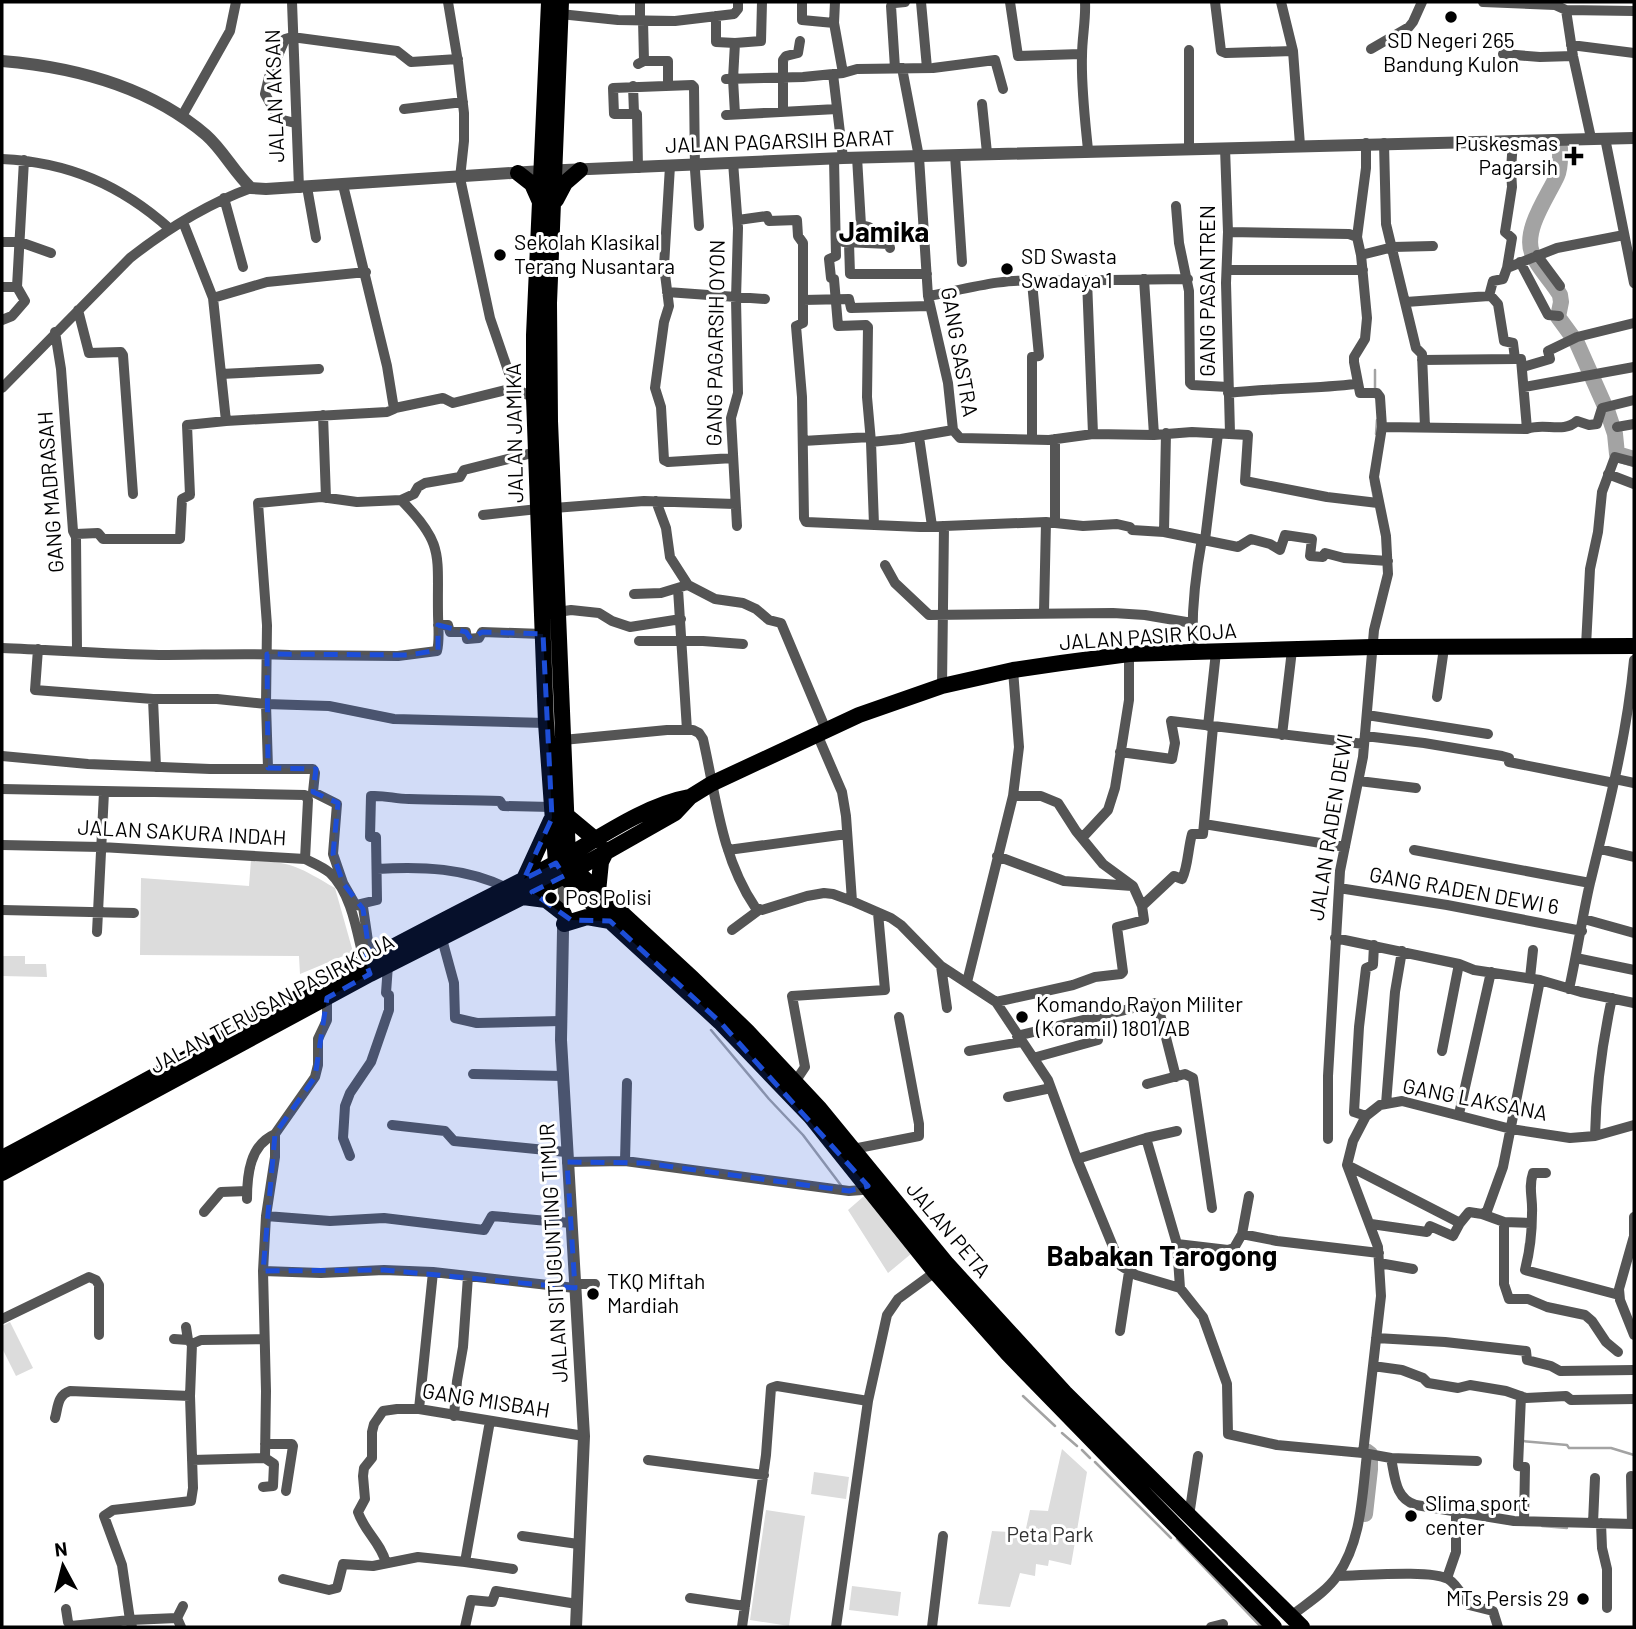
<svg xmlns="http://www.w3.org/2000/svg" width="1636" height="1629" font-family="Barlow,sans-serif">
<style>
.green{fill:#dcdcdc}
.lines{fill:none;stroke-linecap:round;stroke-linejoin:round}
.stream{stroke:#a3a3a3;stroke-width:2.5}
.river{stroke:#a3a3a3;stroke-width:16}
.minor{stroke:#555;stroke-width:10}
.tertiary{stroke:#555;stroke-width:12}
.primary{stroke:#000;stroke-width:16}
.marked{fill:#1d4ed8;fill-opacity:0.2;stroke:#1d4ed8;stroke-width:5;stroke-dasharray:14 9;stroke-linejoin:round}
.poi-dot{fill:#000;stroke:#fff;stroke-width:2.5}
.labels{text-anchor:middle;stroke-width:6;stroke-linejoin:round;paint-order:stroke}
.poi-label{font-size:21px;fill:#000;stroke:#fff;text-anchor:start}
.street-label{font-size:21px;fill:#000;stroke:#fff}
.park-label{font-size:21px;fill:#333;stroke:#fff}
.district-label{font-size:28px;font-weight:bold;fill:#000;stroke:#fff}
</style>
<rect width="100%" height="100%" fill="#fff"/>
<path class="green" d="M251,860C293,862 299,867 335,888L353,952L300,974L299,956L140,955L141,878L249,886Z
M2,956H25V964H46L47,977L2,976Z
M871,1190L917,1249L888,1273L848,1210Z
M10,1322L33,1368L16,1376L2,1348V1326Z
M1062,1449L1087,1472L1071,1565L1049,1560L1048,1566L1036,1564L1035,1576L1020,1573L1010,1607L978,1604L992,1531L1025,1533L1030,1510L1048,1511Z
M814,1472L849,1477L846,1499L811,1494Z
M766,1510L805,1516L789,1626L750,1620Z
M852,1586L901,1592L898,1616L849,1610Z"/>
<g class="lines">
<path class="stream" d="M1375,370V391
M1376,434L1377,420
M1371,482L1374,499
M711,1030L769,1099L803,1135L843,1188
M1023,1396L1055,1426
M1062,1433L1077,1446
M1522,1441L1567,1445L1569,1448H1611L1634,1455
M1082,1450L1090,1458
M1095,1462L1171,1538
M1542,1526L1567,1528
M1177,1539L1261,1627"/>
<path class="river" d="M1560,148C1560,158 1561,167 1557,176C1548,196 1523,230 1532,253C1536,266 1552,281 1560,295L1561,302L1558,317L1577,343L1608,413L1615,434L1617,454L1634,459
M1365,1514L1370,1469V1454L1366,1451"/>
<path class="minor" d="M292,2L299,188
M448,2L458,62L464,113V141L460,178L490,318L514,388L534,398
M640,2V20
M802,2V20L834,23L843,73
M921,2L927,68
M1010,2L1018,56L1081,54
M1085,2C1086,20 1082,37 1082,56C1081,87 1085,119 1088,150
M1215,2L1221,51L1226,53L1293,51
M1281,2L1293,51L1300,145
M1483,2L1555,5L1566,10L1634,11
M1566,10L1573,56L1591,138
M560,14L618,20L675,21L734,14L738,9V2
M716,16V42L735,43
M834,23L835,2
M1571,45L1634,53
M1371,49L1409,27L1413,22L1422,2
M1503,54L1540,57L1573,56
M644,61H668V86
M638,64L644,61L643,20
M895,68L891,6L895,3L905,2
M902,68L919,157L928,296L948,383L953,430
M833,74L843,158
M726,79L803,77L843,73L857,69L933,68L995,60L1003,89
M633,86L634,113
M982,104L987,153
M404,109L463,102
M783,112V60L786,56L798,53L800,41
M735,114L733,79L735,43L761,41L762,2
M726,115L837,109
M182,116L230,31L236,2
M295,123L279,119L265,94L269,77L285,39L292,37L397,51L411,62L458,59
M1605,138L1634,283
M1513,140L1511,170L1512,187L1505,232L1512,238L1507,268L1557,248L1624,235
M1384,143L1386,224L1416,348L1422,354L1425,427
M1225,148L1228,232L1226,283L1230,433
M1189,149V50
M955,155L962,262
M857,157L861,225L869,227V243
M834,158L836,256L829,259L831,278L834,279L838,326L866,325L868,327L867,397L871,442
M2,159C68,162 121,185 170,229
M733,162L738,228L736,299L738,393L731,418L737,526
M670,166L664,266L669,306L664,322L655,388L661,407L664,460L668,462L733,458
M638,168L637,114H614L613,88L692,85L694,87L695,170L699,226
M307,187L316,238
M224,198L243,267
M1176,206L1179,243L1189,291L1190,383L1192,385L1228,387
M738,220L767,216L769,221L797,220L798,236L803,243V323L796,326L802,397L804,518L806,522L920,527L1046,522L1083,526L1117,524L1130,527L1132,530L1164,532L1238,547L1251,539L1270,544L1280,550L1285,535L1312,539L1310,556L1323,557L1325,553L1344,558L1388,561
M183,222L213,298L226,421
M1228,232L1349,234L1357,237
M2,242H20L51,253
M844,242L889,244L890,248
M849,243L850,274H927
M1361,255L1393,247L1433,246
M1537,255L1560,286
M1520,262L1548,315L1559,316
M1227,270H1363
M1144,279L1154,435
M1087,280L1093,434
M1031,281L1188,279
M2,287H17
M667,292L765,299
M1490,295L1498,304L1504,341L1513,343L1515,359H1521L1527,429
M928,296C953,292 1011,276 1032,282L1039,356L1032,357V440
M213,298L267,282L366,272
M803,300L849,299L851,308L930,306
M1406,302L1489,296L1493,281L1503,279L1507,268
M78,310L89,353L121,352L123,355L133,494
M2,320L12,316L25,301L17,287L24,160
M55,332L61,369L73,531L76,537L77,650
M1422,360L1515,359
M1523,367L1550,359L1548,351L1577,337L1634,323
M221,374L319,369
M1524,387L1634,367
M2,388L130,258C167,229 207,204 251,188
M1228,393C1271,388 1313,389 1356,384
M395,408L443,398L453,403L514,388
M323,415L326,498
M1382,427L1527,429C1544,422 1563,434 1577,421L1589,425L1597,424L1602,408L1634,400
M1617,427L1634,424
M953,430L960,438L1049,440L1093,434L1154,435L1192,432L1248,435L1245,481L1327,497L1378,503
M919,437L932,526
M803,441L870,437
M1608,474L1634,484
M401,500L414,494L418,487L425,483L460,477L464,470L536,452
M656,501L666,528L670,557L688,585L715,599L743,603L756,609L769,620L781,623L826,730
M554,508L644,501L735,504
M483,515L538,509
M1055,523V439
M874,525L871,442L901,439L953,430
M1164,532L1166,433
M76,534L98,533L103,539H180L182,499L190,495L187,425L226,421L387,412L394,409L387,366L343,185
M1205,540L1218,434
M885,565L895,583L929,615L1113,613L1145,615L1192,623
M678,589L687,730
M634,594L661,593L684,586
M558,612L571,610L599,613L612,621L630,627L681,619
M1044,612L1046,522
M438,625H448L450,632H466L467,639L479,638L482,632L543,634
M639,641H703L743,644
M1586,646L1590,569L1598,532L1602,492L1615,457L1634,462
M2,648C54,650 107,654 159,655C203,655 247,653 290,655L398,656L437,651C440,640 438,625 438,613C437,555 445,544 401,500L357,502L321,497L258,503L267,625L266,704L268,768
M38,649L35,690L153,699H217L266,704L329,706L394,719L546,723
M1193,652C1191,614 1195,577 1202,539
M942,686L944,526
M1437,697L1444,648
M153,699L156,767
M1367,715L1488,734
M1208,726L1216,652
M817,734L842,792L846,816L852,901
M1282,735L1292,650
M1365,736L1424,743L1502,756L1509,758V762L1614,783
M563,740L667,730H693L699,733L703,739C716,796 721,857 755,907L762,910L807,896L824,893L833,894L852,901L891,918L901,925L941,966L996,1002L1048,1080L1077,1159L1121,1266L1136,1275L1180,1288L1203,1317L1227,1384L1228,1434L1277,1445L1363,1453L1391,1458C1395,1477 1395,1499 1416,1505L1514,1521L1634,1524
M1120,752L1172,759L1175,743L1171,721L1364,744
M2,756L88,764L210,769H313L315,773L313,792L337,804L333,854L343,883L355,904L363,907L369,948L364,958
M1615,779L1634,783
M1359,781L1416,788
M2,789L305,795L308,800L305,859
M1204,824L1345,847
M1082,838L1108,810L1115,788L1129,700V654
M2,845L101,847L305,859C313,863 323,867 330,873C352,894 357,933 364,961
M1600,849L1634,857
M728,850L847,834
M1414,850L1590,883
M997,856L1064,881L1132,886
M377,869C421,866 467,868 507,888
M1339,888L1447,905L1582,931
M356,905L377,900L376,837H370L371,796C385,795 395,799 409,799C439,800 470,800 500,801L503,806L552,807
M1142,906L1174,876L1182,879C1188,867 1188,848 1192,834H1203L1213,727
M2,910L134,913
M1584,919L1634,933
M732,930L759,910
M97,932L104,792
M1335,938L1459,964L1474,970L1540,980L1581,992L1634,1003
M442,939L454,983L455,1018L477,1023L561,1021
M1576,958L1634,970
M941,966L947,1008
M1530,978L1533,950
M967,982L1013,796L1019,747L1013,670
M1569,989C1577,953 1582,918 1590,883C1608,809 1627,736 1634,660
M996,1002L1073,985L1095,977L1121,974L1123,972L1117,927L1144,920L1142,906L1133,886L1103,864L1076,831L1058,803L1041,796H1013
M1017,1036L1154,1003L1158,1006L1176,1077
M969,1051L1021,1042
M1442,1051L1459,964
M1033,1058L1098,1040
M473,1074L563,1076
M795,1082L805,1067L792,996L885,990L878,913
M1147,1084L1185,1074L1193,1078L1212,1208
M1008,1097L1051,1088
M1386,1104L1395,992L1402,951
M1459,1114L1491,972
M1366,1116L1354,1112L1359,1027L1366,968L1373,965L1374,945
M392,1125L445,1131L454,1141L566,1152
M1595,1136C1596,1089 1602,1044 1612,998
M1146,1138L1177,1131
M1328,1139V1076L1340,871L1363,757L1374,630L1388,574L1386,536L1374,477L1382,427L1380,397L1377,393H1360L1354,362V357L1365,339L1367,318L1361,255L1357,237L1366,168V143
M853,1149L919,1136V1124L899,1017
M350,1156L343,1138L345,1106L350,1093L371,1062L389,1010V995L386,993L388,965
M1077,1159L1146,1138L1177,1244L1180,1288
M625,1161L849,1191L862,1190L868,1186
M567,1162L625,1161L627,1083
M1347,1165L1460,1223L1469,1212L1482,1214L1487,1211L1503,1167L1540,980
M1546,1173H1533C1528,1188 1533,1198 1532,1213C1532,1232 1530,1251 1525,1270L1619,1295
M247,1199C247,1174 250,1145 275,1134
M204,1212L221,1192L247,1191
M1482,1214L1504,1222L1531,1223
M266,1216L330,1221L384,1218L484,1230L492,1216L571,1223
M1634,1217V1236L1619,1289L1620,1300L1634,1335
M1504,1222V1284L1509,1299H1528L1547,1307L1585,1315L1592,1321L1606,1342L1618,1352
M1371,1224L1427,1232L1430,1226L1453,1236L1460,1223
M1242,1234L1277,1241L1379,1253
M1177,1244L1228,1250L1234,1248L1242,1234L1249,1196
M1379,1263L1413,1269
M263,1271L321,1273L384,1270L433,1272L575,1288
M575,1284H595
M2,1319L89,1277L96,1280L99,1285V1335
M186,1327L188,1340L192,1344
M1120,1331L1129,1272
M1376,1338L1445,1342L1526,1351L1527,1360L1551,1366L1560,1371L1634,1370
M174,1339L188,1340
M1373,1366L1402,1370L1423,1378L1428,1383L1458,1388L1470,1385L1506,1391L1526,1398L1566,1396L1571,1400L1634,1399
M1521,1396L1518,1466L1525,1467L1524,1521
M419,1409L433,1272
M454,1416L457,1381L463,1347L468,1276
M55,1418C58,1408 57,1395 70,1391L190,1396
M265,1444H292L293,1446L286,1491
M1363,1453L1381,1296L1378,1247L1347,1165L1353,1141L1366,1116L1380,1105L1402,1101L1511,1129L1570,1138L1595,1136L1634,1125
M1391,1458L1477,1461
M192,1460L265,1458L266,1391L263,1271L266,1216L275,1157V1134L315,1077L318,1065V1039L327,1020V998
M648,1460L764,1475
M1631,1476L1632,1524
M263,1487L273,1486L274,1464L265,1458
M1189,1516L1198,1456
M1593,1523L1595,1478
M1601,1523L1602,1548L1607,1569V1608
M522,1536L578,1544
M465,1562L513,1569
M386,1563C381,1543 364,1531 358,1512L365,1499L363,1476L364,1468L372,1458V1432L374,1424L383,1411L397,1409H419L584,1436
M1337,1576C1360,1576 1430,1569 1448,1579C1457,1584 1463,1597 1469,1605L1493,1611L1498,1627
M1447,1578L1456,1552V1511
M283,1579L329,1590L337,1588L343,1564L373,1566L418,1557L465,1562L490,1421
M690,1598L745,1606
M66,1609L68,1622L71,1626L130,1620L132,1627
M1291,1616C1306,1604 1326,1592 1337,1576C1362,1541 1362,1495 1367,1454
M177,1618L183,1606
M181,1627L177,1618L130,1620L122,1565L104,1516L113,1510L191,1501L193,1488L190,1396L192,1344L201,1340L264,1339
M465,1627L471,1600L492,1602L496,1591L577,1604
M742,1627L766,1455L771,1388L777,1386L868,1401
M836,1627L868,1401L887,1315L898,1299L935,1272
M932,1627L943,1536
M1211,1627L1223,1624"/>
<path class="tertiary" d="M2,61C74,67 150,87 206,135C223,150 234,172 251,188L266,189L542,171L843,158L1634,138
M564,876L561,1040L584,1436L576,1627"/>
<path class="primary" d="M549,2L534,335V398L546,723L556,863L564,876L610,921L720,1022L811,1117L935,1272L1008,1354L1274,1627
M561,2L549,303L550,421L568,856L574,869L692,978L747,1031L820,1109L947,1264L1065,1393L1302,1627
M518,173L532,184L540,202
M556,200L565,183L580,170
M566,815L596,840
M524,879L551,820
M598,892L601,862L607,850
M523,897L546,900L564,914
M564,924L587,917L610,921
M2,1158C181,1063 357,962 539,872C586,848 639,806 690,797
M2,1173L370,974L564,876L675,813L690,797L711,784L859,715L942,686L1013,670L1061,663L1129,654L1193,652L1372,647L1634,646"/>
</g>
<path class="marked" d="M438,625L466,632L471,639L482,632L543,634L552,818L524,879L556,863L564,876L532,892L571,920L610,921L720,1022L868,1186L849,1191L644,1163L567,1162L575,1288L384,1270L263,1271L275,1134L315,1077L327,998L370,974L364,958L369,951L363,909L343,883L333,854L338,803L313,792L316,769L268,768L267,654L409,655L438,650Z"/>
<g class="poi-dot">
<circle cx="1451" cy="17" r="7"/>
<path d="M1570.5 145.5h7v7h7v7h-7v7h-7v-7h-7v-7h7z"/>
<circle cx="500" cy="255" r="7"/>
<circle cx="1007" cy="269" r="7"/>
<circle cx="551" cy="898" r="7"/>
<circle cx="1022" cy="1017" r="7"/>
<circle cx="593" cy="1294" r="7"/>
<circle cx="1411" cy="1516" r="7"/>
<circle cx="1583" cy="1599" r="7"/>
</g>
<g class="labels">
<g class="poi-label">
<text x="1451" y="48" text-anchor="middle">SD Negeri 265<tspan x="1451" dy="24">Bandung Kulon</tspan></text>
<text x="1558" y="151" text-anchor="end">Puskesmas<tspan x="1558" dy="24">Pagarsih</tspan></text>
<text x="514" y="250">Sekolah Klasikal<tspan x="514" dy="24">Terang Nusantara</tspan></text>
<text x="1021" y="264">SD Swasta<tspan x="1021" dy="24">Swadaya 1</tspan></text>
<text x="565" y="905">Pos Polisi</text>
<text x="1036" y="1012">Komando Rayon Militer<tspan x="1036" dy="24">(Koramil) 1801/AB</tspan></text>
<text x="607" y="1289">TKQ Miftah<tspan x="607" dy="24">Mardiah</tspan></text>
<text x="1425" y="1511">Slima sport<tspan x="1425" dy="24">center</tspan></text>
<text x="1569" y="1606" text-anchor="end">MTs Persis 29</text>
</g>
<g class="street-label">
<text transform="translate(275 96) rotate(-92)" y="7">JALAN AKSAN</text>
<text transform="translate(780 142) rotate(-2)" y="7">JALAN PAGARSIH BARAT</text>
<text transform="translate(1208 291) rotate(-90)" y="7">GANG PASANTREN</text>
<text transform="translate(716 343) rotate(-89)" y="7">GANG PAGARSIH OYON</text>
<text transform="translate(959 352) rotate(80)" y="7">GANG SASTRA</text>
<text transform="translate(515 433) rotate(-91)" y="7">JALAN JAMIKA</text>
<text transform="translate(51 492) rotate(-94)" y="7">GANG MADRASAH</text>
<text transform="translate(1148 637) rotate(-4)" y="7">JALAN PASIR KOJA</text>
<text transform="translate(1331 827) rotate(-81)" y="7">JALAN RADEN DEWI</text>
<text transform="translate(182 833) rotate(3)" y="7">JALAN SAKURA INDAH</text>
<text transform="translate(1464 891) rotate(10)" y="7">GANG RADEN DEWI 6</text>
<text transform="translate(272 1004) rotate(-28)" y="7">JALAN TERUSAN PASIR KOJA</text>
<text transform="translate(1475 1100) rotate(11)" y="7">GANG LAKSANA</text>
<text transform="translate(948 1230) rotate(50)" y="7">JALAN PETA</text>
<text transform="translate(554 1253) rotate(-93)" y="7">JALAN SITUGUNTING TIMUR</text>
<text transform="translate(486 1401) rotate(9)" y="7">GANG MISBAH</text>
</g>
<g class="park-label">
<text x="1050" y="1542">Peta Park</text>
</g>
<g class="district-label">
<text x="884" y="242">Jamika</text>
<text x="1162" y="1266">Babakan Tarogong</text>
</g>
</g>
<rect width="1636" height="1629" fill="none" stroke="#000000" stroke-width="7"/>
<g transform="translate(63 1566) rotate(353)" stroke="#ffffff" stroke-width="5" paint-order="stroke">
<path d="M0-5L12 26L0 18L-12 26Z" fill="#000000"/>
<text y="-10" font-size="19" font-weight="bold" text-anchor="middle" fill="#000000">N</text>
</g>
</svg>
